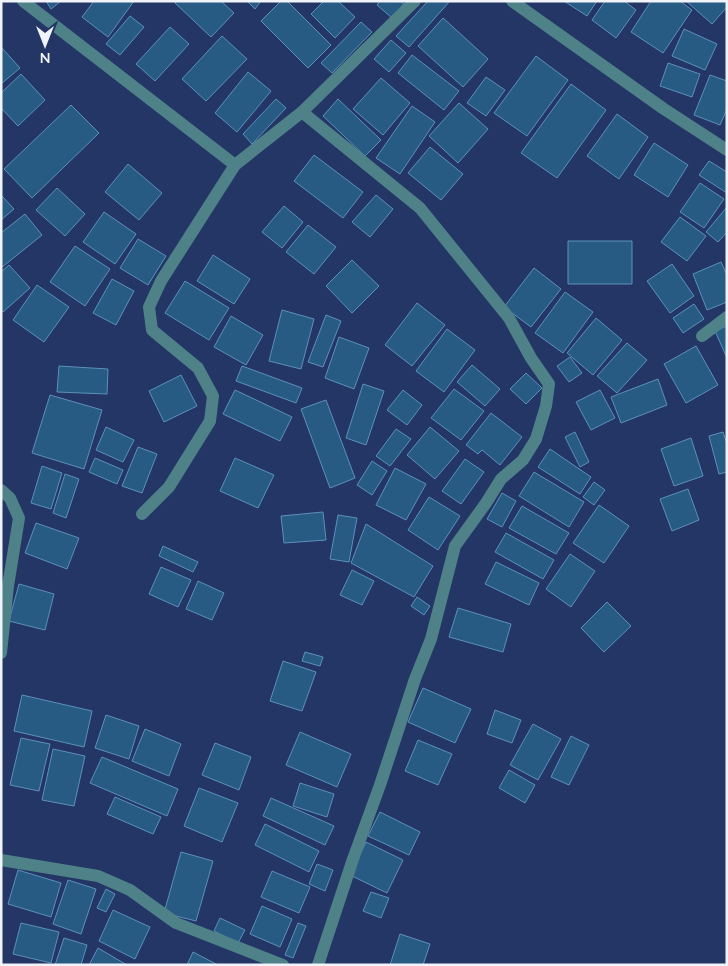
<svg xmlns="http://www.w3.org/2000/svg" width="728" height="966" font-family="Lato,sans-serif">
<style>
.building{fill:#285b83;stroke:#5d90bb}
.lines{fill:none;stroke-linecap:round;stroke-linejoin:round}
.minor{stroke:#4e8288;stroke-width:12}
</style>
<rect width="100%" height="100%" fill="#233665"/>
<path class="building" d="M46,1H61L51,9Z
M94,1H134L108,37L82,17Z
M176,1H221L234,13L211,37L175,3Z
M247,1H261L255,9Z
M281,1H287L331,45L308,68L261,21Z
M324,1H338L355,17L335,38L311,14Z
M380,1H400L404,4L392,18L377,5Z
M428,1H450L409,47L396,36Z
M564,1H597L587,16Z
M605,1H624L636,10L616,38L592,20Z
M651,1H680L692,10L663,53L631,32Z
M686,1H727V7L712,24Z
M130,16L144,27L120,55L106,44Z
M443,18L488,59L463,87L418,46Z
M361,22L372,32L332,73L321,63Z
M170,27L189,44L155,81L136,64Z
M684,29L717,44L705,70L672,56Z
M222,36L247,59L206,101L182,79Z
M391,40L406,53L389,72L374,59Z
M1,47L20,68L1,84Z
M412,55L459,91L444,110L398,73Z
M536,56L568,80L527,136L494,113Z
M668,63L700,74L692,97L660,86Z
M248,72L271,91L237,132L215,113Z
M21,74L45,100L18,126L1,108V93Z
M710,75L727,81V109L720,125L694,115Z
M486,77L505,90L486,116L467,103Z
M381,78L410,103L383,135L353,109Z
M571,84L606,110L557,178L521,153Z
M276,99L286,108L252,144L243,134Z
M338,99L381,140L365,156L323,116Z
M459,103L488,129L458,163L429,136Z
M71,105L99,133L32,198L4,169Z
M412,106L435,122L400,174L376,158Z
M617,114L648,137L619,179L587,156Z
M654,143L688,165L668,197L634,175Z
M430,147L463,174L441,200L408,173Z
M314,155L363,192L343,218L294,181Z
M709,161L727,172V193L699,175Z
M128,164L162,193L139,220L105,192Z
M700,183L724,199L704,228L680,212Z
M57,188L85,214L65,236L36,210Z
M1,195L14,209L1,220Z
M376,195L393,209L370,237L352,222Z
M284,206L303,222L282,248L262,232Z
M727,207V232L718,242L706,232Z
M104,212L136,234L115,264L83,242Z
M25,214L42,235L1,268V233Z
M680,217L706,236L687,261L661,242Z
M308,225L336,247L314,274L286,252Z
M138,239L166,256L148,285L120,268Z
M568,241H632V284H568Z
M75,246L110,269L85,306L50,282Z
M213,255L250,279L234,304L197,281Z
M352,260L379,286L352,313L326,286Z
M721,262L727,275V302L707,310L693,274Z
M672,264L694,296L670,313L647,281Z
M9,265L30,288L3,312L1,311V272Z
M534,268L561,289L531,327L504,307Z
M112,279L134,291L116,325L93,313Z
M185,281L229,308L209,340L165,313Z
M37,285L69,307L44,342L13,320Z
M565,292L593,312L563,353L535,333Z
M417,303L445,325L412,366L385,345Z
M694,304L704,319L683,333L673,318Z
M282,310L314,319L301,369L269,361Z
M326,315L341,321L323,367L308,362Z
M231,316L263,335L246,365L214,347Z
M596,318L622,340L593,375L567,353Z
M727,326V358L715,331Z
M447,329L475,350L444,392L416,371Z
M339,337L369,348L354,389L325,378Z
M627,343L647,360L617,393L597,376Z
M696,346L718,385L686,403L664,364Z
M570,357L582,373L569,382L557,366Z
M472,365L500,389L485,406L457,382Z
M59,366L108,369L107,394L57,392Z
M242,366L302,388L296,403L236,381Z
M526,373L542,388L526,404L510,389Z
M181,375L197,406L164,422L149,391Z
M658,379L667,405L621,423L611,397Z
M363,384L384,391L366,445L346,438Z
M454,389L484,411L461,440L431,418Z
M235,390L292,417L280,441L223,414Z
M403,390L422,405L407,425L387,410Z
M600,390L615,418L591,430L576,402Z
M50,395L102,410L84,469L32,453Z
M326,400L355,478L330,488L301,409Z
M491,413L522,437L500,465L482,450L478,454L466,445Z
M106,427L134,440L123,462L96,450Z
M430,427L459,451L435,479L407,455Z
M396,429L411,439L390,466L376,456Z
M575,432L589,462L580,467L565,437Z
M723,432L727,444V472L719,474L709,436Z
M691,438L703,476L674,486L661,449Z
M138,447L157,454L142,493L122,486Z
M550,449L591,477L580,494L538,467Z
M95,458L123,470L117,484L89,472Z
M235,458L274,475L258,508L220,491Z
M465,459L484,472L461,504L442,491Z
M372,461L387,471L372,495L357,485Z
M42,466L62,473L51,509L31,503Z
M395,468L426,484L406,520L376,505Z
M534,472L584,502L569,527L519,496Z
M65,474L79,479L66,518L53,513Z
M594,482L605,490L594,505L583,497Z
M688,489L699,520L672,531L660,499Z
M502,493L516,501L502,527L487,519Z
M429,497L460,516L438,550L408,530Z
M599,505L629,526L604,563L573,543Z
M522,506L569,533L556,554L509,528Z
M323,512L326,540L284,543L281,516Z
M338,515L357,518L349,562L330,559Z
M36,523L79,538L67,569L25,553Z
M366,524L433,566L414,597L351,563Z
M506,533L554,560L543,579L495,552Z
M163,546L198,562L193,572L159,556Z
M570,554L595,571L571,607L546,589Z
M496,562L539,583L529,605L485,584Z
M161,567L191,580L178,607L149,594Z
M352,570L374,581L362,605L340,595Z
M198,581L224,593L212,620L186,609Z
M19,584L54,594L45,630L9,621Z
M417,597L430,606L424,615L411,606Z
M607,602L631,626L604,652L581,628Z
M458,608L511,624L503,652L449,637Z
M305,652L323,657L320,666L302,661Z
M283,661L316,672L302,711L270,701Z
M423,688L471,709L455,743L408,722Z
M22,695L92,711L84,747L14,731Z
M495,710L521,720L512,743L487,734Z
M106,715L139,726L129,759L95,748Z
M533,724L561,739L538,780L510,765Z
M145,729L181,744L169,776L132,761Z
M300,732L351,754L337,787L286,765Z
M571,736L589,745L569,785L551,777Z
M21,738L50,744L39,791L10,785Z
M418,740L452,754L438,785L405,771Z
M215,743L251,757L239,790L202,775Z
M53,749L85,756L74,806L42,800Z
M102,757L178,789L167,816L90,783Z
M509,770L535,785L525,803L499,788Z
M300,783L334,794L327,817L293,806Z
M199,788L238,803L222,842L184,826Z
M115,797L161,817L153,834L107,814Z
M271,798L334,826L325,845L263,816Z
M380,812L420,832L409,855L368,836Z
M265,824L319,851L309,872L255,845Z
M366,842L403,860L387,893L350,875Z
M181,852L213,861L196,921L164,913Z
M317,864L333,870L325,891L309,884Z
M18,870L61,883L51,917L8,904Z
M272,871L310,887L299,913L261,897Z
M68,880L96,889L81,934L53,924Z
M106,889L115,894L106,912L97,908Z
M371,892L389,898L381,918L363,911Z
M262,906L292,919L280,947L250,934Z
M113,910L150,927L135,959L99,941Z
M220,918L245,930L238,943L214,931Z
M21,923L59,932L51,963L13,954Z
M298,923L306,926L293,958L285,955Z
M400,934L430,944L423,965H390Z
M64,938L87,945L81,965H55Z
M98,948L127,965H89Z
M193,952L218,965H187Z"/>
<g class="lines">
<path class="minor" d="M23,1L235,165
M512,1L664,109L727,150
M302,112L420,208L509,318L531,358L549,384L546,406L536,439L523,460L501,479L486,503L455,546L431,639L415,679L380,785L353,859L318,965
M702,336L727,317
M1,490L10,498L19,518L8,586L1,653
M142,514L169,487L210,421L213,396L198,368L152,330L149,307L161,281L235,165L302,112L415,1
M1,860L98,876L130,890L176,923L283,965"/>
</g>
<rect width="728" height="966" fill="none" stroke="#f1f4fa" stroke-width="5"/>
<g transform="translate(45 45) rotate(180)" stroke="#233665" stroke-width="4" paint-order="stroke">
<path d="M0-4L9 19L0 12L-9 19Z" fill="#f1f4fa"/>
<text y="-8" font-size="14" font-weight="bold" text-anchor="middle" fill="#f1f4fa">N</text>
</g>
</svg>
